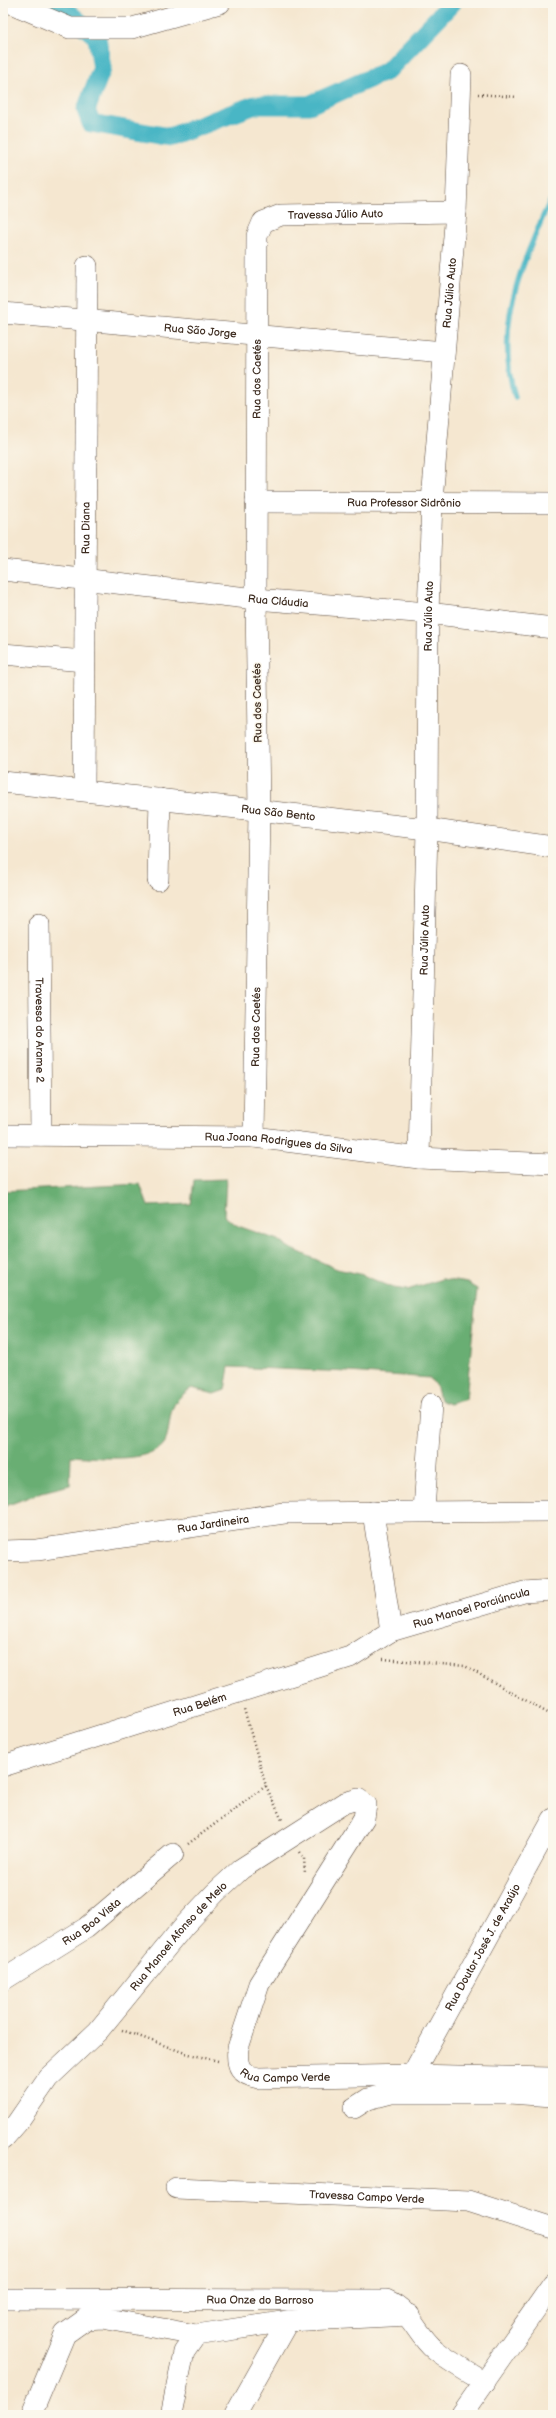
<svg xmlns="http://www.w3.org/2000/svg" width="556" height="2418" font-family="'Balsamiq Sans',sans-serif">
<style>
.forest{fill:#69ae73;stroke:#526c48}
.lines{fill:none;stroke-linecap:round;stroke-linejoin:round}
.stream{stroke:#4ab6c5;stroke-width:5.5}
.canal{stroke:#4ab6c5;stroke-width:19}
.minor-casing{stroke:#574639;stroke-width:22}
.path{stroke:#574639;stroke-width:2.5;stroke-dasharray:1 3;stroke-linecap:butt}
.minor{stroke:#fff;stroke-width:21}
.labels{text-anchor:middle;stroke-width:3;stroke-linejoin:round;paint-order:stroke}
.street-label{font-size:11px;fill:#3b2a1e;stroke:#fbf7ec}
</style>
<rect width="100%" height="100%" fill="#fbf7ec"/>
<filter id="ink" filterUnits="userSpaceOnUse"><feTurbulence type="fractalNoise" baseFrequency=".025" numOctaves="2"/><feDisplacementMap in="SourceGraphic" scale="8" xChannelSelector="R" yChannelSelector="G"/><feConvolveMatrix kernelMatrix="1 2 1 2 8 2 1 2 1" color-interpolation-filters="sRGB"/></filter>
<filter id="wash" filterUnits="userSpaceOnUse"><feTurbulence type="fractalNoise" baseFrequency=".012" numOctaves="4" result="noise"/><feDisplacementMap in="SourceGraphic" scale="16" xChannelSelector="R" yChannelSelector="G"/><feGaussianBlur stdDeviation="0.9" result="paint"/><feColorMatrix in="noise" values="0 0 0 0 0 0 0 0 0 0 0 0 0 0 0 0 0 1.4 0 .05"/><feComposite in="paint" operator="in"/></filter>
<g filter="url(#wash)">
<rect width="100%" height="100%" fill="#f5e7d0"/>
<path class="forest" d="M226,1179L224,1216L238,1226L278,1240L288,1247L337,1269L360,1274L394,1288L407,1290L442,1279L467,1283L477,1289L466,1399L449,1404L440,1400L437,1388L430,1378L349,1372L229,1367L225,1390L214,1394L192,1388C168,1403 172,1412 167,1437C161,1466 94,1457 71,1456L70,1485L42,1492L3,1507V1191L140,1184L148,1206L191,1204L194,1180Z"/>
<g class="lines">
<path class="stream" d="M515,397C498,339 512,288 536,233C541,222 546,207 553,197"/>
<path class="canal" d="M57,3L97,37L102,68L86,110L91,123L170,137L255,105H309L387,71L452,3"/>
</g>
</g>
<g filter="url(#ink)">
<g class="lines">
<g class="minor-casing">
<g id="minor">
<path d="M11,3L70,28H132L220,3"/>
<path id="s1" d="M3,313L444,352"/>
<path id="s2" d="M256,502L553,503"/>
<path id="s3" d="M3,570L256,599L428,613L553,628"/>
<path d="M3,654L84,661"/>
<path id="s4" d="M3,782L427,829L553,847"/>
<path id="s5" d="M84,790L87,266"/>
<path d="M158,880L160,799"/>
<path id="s6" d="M39,924L41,1135"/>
<path id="s7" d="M3,1135L254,1137L419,1158L553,1164"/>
<path id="s8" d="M254,1137L259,811L256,599L257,236L263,222L281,215L456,212"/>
<path id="s9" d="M419,1158L427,829L428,613L432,501L456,212L461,75"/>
<path d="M424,1511L431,1404"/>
<path d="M373,1512L391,1631"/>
<path id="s10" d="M3,1551L37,1550L284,1513L553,1511"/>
<path id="s11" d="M3,1766L350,1657L391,1631L524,1592L553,1590"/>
<path id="s12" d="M3,1980L86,1928L173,1854"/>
<path id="s13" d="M412,2075L553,1819"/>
<path d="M354,2108L368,2099L391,2093H509L553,2096"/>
<path id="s14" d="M3,2139L17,2123L48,2078L98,2031L183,1927L215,1893L241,1869L344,1803L358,1799L366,1805L364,1818L259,1984L238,2048C236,2066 240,2075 259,2078L412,2075L553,2078"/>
<path id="s15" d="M176,2188L468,2201L553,2228"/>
<path id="s16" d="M3,2299L386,2300C412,2311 415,2333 435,2350C450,2362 468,2372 485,2382"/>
<path d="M31,2415L65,2334L86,2319L102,2318L196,2335L288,2321L409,2315"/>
<path d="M171,2415L184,2352L196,2335"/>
<path d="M235,2415L288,2321"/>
<path d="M461,2415L553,2284"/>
</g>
</g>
<path class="path" d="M478,94L517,97
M383,1659L465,1666L553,1716
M266,1786L282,1820
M188,1844L266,1786L244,1709
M300,1852L304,1858L305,1874
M122,2030L185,2053L218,2061"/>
<use href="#minor" class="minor"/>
</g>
</g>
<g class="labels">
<g class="street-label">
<text dy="4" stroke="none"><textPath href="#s8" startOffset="990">Travessa Júlio Auto</textPath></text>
<text dy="4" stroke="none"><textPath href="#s9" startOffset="866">Rua Júlio Auto</textPath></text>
<text dy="4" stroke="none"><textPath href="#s1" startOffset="198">Rua São Jorge</textPath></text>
<text dy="4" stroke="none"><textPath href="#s8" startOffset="758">Rua dos Caetés</textPath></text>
<text dy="4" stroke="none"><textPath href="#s2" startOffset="148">Rua Professor Sidrônio</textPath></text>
<text dy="4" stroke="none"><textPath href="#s5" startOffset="262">Rua Diana</textPath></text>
<text dy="4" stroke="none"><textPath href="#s3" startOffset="277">Rua Cláudia</textPath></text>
<text dy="4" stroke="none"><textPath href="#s9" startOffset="542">Rua Júlio Auto</textPath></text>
<text transform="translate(257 703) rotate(-91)" y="4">Rua dos Caetés</text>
<text dy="4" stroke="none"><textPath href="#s4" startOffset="277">Rua São Bento</textPath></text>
<text dy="4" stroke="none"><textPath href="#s9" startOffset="218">Rua Júlio Auto</textPath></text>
<text dy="4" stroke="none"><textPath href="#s8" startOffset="110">Rua dos Caetés</textPath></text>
<text dy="4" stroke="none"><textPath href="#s6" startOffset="106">Travessa do Arame 2</textPath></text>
<text dy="4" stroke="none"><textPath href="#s7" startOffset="276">Rua Joana Rodrigues da Silva</textPath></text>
<text dy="4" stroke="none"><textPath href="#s10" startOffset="212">Rua Jardineira</textPath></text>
<text dy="4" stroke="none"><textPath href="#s11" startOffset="496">Rua Manoel Porciúncula</textPath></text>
<text dy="4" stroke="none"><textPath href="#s11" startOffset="206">Rua Belém</textPath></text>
<text dy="4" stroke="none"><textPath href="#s12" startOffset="106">Rua Boa Vista</textPath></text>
<text dy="4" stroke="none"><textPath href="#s14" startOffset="269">Rua Manoel Afonso de Melo</textPath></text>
<text dy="4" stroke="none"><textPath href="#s13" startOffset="146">Rua Doutor José J. de Araújo</textPath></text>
<text dy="4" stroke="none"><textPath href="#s14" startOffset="853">Rua Campo Verde</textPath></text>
<text dy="4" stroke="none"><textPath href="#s15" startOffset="191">Travessa Campo Verde</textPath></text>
<text dy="4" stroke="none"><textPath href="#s16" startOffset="257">Rua Onze do Barroso</textPath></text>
</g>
</g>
<rect width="556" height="2418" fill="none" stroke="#fbf7ec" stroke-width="16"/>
</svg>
